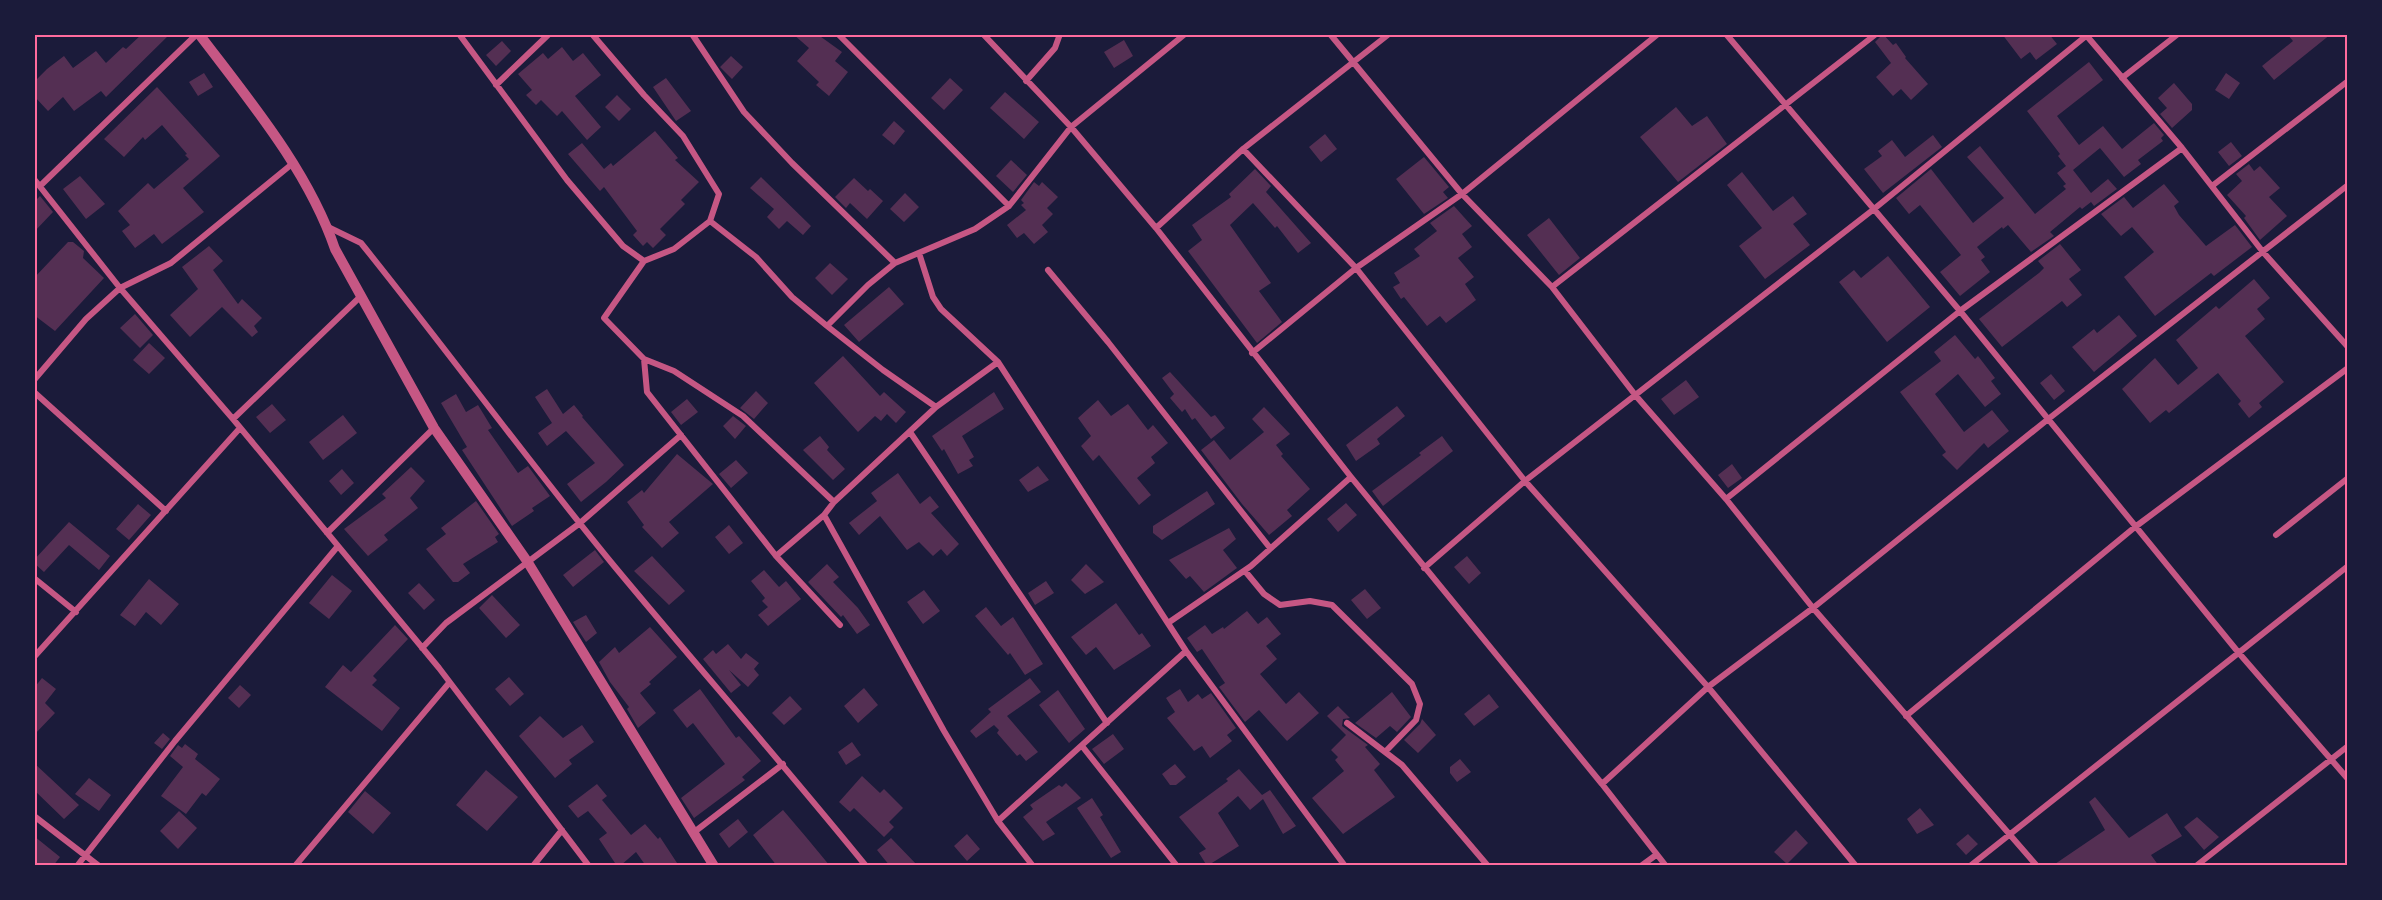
<svg xmlns="http://www.w3.org/2000/svg" width="2382" height="900" font-family="Cabin,sans-serif">
<style>
.building{fill:#542f53}
.lines{fill:none;stroke-linecap:round;stroke-linejoin:round}
.minor{stroke:#c65784;stroke-width:6}
.tertiary{stroke:#c65784;stroke-width:10}
.neatline{fill:none;stroke:#ff6b9d;stroke-width:2}
</style>
<rect width="100%" height="100%" fill="#1b1b3a"/>
<path class="building" d="M142,34H170L106,97L101,91L74,111L63,97L48,111L34,96V82L47,69L64,56L73,68L96,51L106,63L123,47L126,49Z
M793,34H817L842,52L835,61L848,72L829,96L816,85L819,82L797,61L809,48Z
M1883,34L1893,45L1896,43L1906,57L1905,58L1928,84L1911,100L1901,89L1893,96L1876,77L1891,63L1875,42Z
M2002,34H2049L2057,44L2036,60L2030,52L2021,59Z
M2287,34H2331L2274,80L2262,66L2293,41Z
M1124,40L1133,56L1114,68L1104,52Z
M502,41L511,51L496,66L486,55Z
M562,47L573,61L583,53L601,75L575,96L601,127L587,140L562,111L557,116L541,100L536,105L526,95L532,90L518,74L543,53L548,59Z
M731,56L743,67L732,79L720,67Z
M2089,62L2103,80L2057,116L2079,145L2103,126L2122,149L2154,123L2164,135L2161,138L2163,141L2138,160L2141,164L2124,177L2100,148L2073,170L2091,193L2108,179L2117,189L2094,206L2091,202L2082,209L2080,207L2050,232L2054,236L2031,252L2008,225L2003,229L2002,227L1977,247L1985,257L1981,260L1990,272L1960,296L1940,272L1961,255L1920,205L1909,214L1896,198L1931,169L1973,223L2004,198L1967,157L1980,146L2035,214L2066,189L2063,186L2066,184L2057,173L2066,166L2058,156L2060,154L2027,111Z
M204,73L213,87L198,96L189,82Z
M2226,73L2240,83L2229,99L2215,90Z
M666,78L691,111L676,121L653,87Z
M950,78L963,90L944,110L931,98Z
M2174,83L2192,104V110L2172,128L2160,114L2167,108L2158,98Z
M157,87L220,156L183,188L204,212L162,244L154,234L135,248L122,231L130,225L118,211L148,183L154,189L189,159L185,155L187,154L162,125L145,140L143,137L124,157L104,139Z
M1005,92L1039,122L1024,139L990,108Z
M617,95L631,109L619,121L605,107Z
M1676,107L1692,126L1707,116L1727,144L1678,182L1640,137Z
M894,121L905,131L894,145L882,135Z
M655,131L678,158L675,160L699,182L681,200L685,204L660,229L666,235L653,248L647,242L643,246L633,235L637,231L604,187L600,191L568,154L582,143L604,169L611,163L613,166Z
M1325,134L1337,149L1321,162L1309,147Z
M1933,135L1942,147L1883,193L1864,169L1882,156L1878,151L1892,140L1905,157Z
M2231,142L2242,156L2229,166L2218,152Z
M1424,157L1449,187L1443,192L1448,198L1424,214L1396,179Z
M1011,160L1027,175L1013,192L996,176Z
M2249,164L2254,171L2260,166L2280,188L2269,197L2287,216L2260,240L2244,218L2246,216L2227,195L2242,181L2236,174Z
M1255,169L1271,186L1266,192L1311,243L1298,253L1277,226L1275,228L1253,203L1230,225L1271,283L1259,291L1282,322L1257,343L1188,251L1202,240L1192,225L1231,197L1229,194Z
M1742,172L1773,211L1793,196L1807,214L1793,224L1810,245L1765,279L1739,246L1762,228L1727,185Z
M80,176L105,204L86,219L63,189Z
M761,177L811,226L803,235L787,221L779,229L767,217L774,209L750,188Z
M854,178L868,191L870,189L883,201L867,219L850,203L846,208L835,197Z
M1034,182L1039,186L1042,182L1058,197L1047,208L1053,214L1042,225L1048,232L1034,244L1024,233L1017,238L1007,225L1026,210L1021,205L1024,203L1021,200Z
M2164,184L2179,202L2174,206L2179,215L2206,246L2235,225L2252,247L2214,276L2211,273L2155,316L2124,277L2154,252L2132,227L2121,236L2101,214L2124,197L2133,208Z
M905,193L919,207L904,222L890,209Z
M40,196L53,212L34,232V202Z
M1454,206L1472,226L1462,234L1472,247L1458,258L1474,277L1465,284L1476,300L1446,323L1440,316L1427,326L1404,297L1401,299L1393,287L1400,283L1394,273L1420,256L1414,249L1437,231L1430,223Z
M1549,218L1580,258L1559,275L1527,235Z
M68,242H73L84,251L83,258L104,278L55,331L34,315V278Z
M2060,244L2081,270L2069,279L2082,295L2067,307L2062,301L2002,347L1979,319L2039,273L2044,268L2038,261Z
M209,246L223,261L213,270L238,304L242,299L262,318L254,326L258,332L252,337L222,307L190,337L170,315L198,289L182,267Z
M1888,256L1930,307L1887,342L1839,282L1854,270L1861,278Z
M830,263L848,279L832,295L815,278Z
M2254,279L2270,298L2257,309L2265,319L2245,336L2284,382L2259,403L2262,407L2249,418L2238,404L2241,401L2218,373L2169,413L2166,410L2150,423L2122,389L2155,358L2178,385L2198,368L2176,340L2216,306L2219,309Z
M889,287L904,304L859,342L844,325Z
M135,314L153,335L140,348L120,328Z
M2119,315L2137,336L2094,372L2072,347L2094,329L2097,333Z
M1955,335L1975,359L1978,356L1995,378L1991,381L2001,394L1985,407L1958,374L1935,394L1964,432L1992,410L2009,431L1988,448L1984,443L1957,470L1942,455L1946,452L1900,392L1941,361L1934,352Z
M149,343L165,358L149,374L133,360Z
M843,356L880,396L884,392L906,412L896,423L887,414L881,421L875,416L858,432L814,383Z
M1170,372L1211,417L1215,415L1225,428L1211,439L1195,418L1192,420L1185,409L1182,412L1170,398L1174,394L1162,378Z
M2051,374L2065,391L2054,400L2040,383Z
M1686,380L1699,397L1674,415L1661,399Z
M547,389L563,414L574,405L583,416L582,417L624,465L606,482L581,502L567,484L595,463L566,431L547,446L538,433L552,423L535,397Z
M756,391L768,403L754,419L740,408Z
M994,392L1004,409L962,436L974,457L969,460L973,466L958,474L944,449L942,451L932,436Z
M456,394L466,412L478,405L492,428L488,430L518,473L528,466L550,496L532,508L534,511L512,526L462,450L467,447L441,403Z
M687,399L698,412L681,425L671,412Z
M1098,400L1111,416L1128,404L1148,430L1153,425L1168,443L1151,457L1155,463L1137,478L1151,495L1139,505L1099,455L1093,461L1081,446L1091,436L1078,418Z
M272,404L286,420L270,433L256,417Z
M1397,406L1405,416L1377,439L1380,444L1356,461L1346,445Z
M1264,407L1290,434L1276,445L1283,454L1281,456L1310,489L1287,510L1292,516L1269,535L1242,504L1201,450L1214,440L1230,460L1264,432L1252,419Z
M343,415L357,433L323,460L309,442Z
M733,416L746,426L735,439L723,426Z
M820,436L829,447L827,450L845,469L833,480L803,450Z
M1442,436L1453,451L1383,506L1372,491L1421,455L1419,453Z
M677,454L713,484L669,522L679,533L662,548L642,527L644,525L627,502L642,490L644,493Z
M736,460L748,473L731,488L719,474Z
M1732,464L1742,478L1728,488L1718,475Z
M1038,466L1049,480L1028,492L1019,480Z
M411,467L425,481L410,498L418,508L384,535L388,540L368,556L344,529L386,498L382,494Z
M342,469L354,483L341,495L329,481Z
M898,473L920,504L930,496L939,507L931,513L959,544L947,556L941,549L933,556L919,542L907,550L880,516L859,535L849,523L877,501L871,493Z
M1207,491L1215,504L1162,540L1153,533V526Z
M476,501L499,534L495,537L498,542L463,564L470,573L458,582H453L426,549L446,534L441,528Z
M1346,503L1357,515L1338,532L1327,519Z
M138,504L151,515L129,540L116,529Z
M69,522L110,556L99,570L69,545L44,572L34,563V560Z
M729,525L743,543L729,554L715,537Z
M1229,528L1236,539L1223,550L1237,568L1204,592L1190,576L1186,579L1169,560Z
M595,550L604,562L573,587L563,575Z
M652,556L685,591L669,605L634,571Z
M1467,556L1481,573L1469,584L1454,567Z
M827,564L839,577L833,582L858,608L870,625L857,634L843,615L841,617L808,582Z
M1086,564L1104,582L1085,594L1071,580Z
M764,570L779,587L786,581L801,599L768,626L758,615L768,607L762,601L765,598L751,581Z
M332,575L352,591L329,619L309,603Z
M149,579L179,604L161,625L146,612L135,626L120,615Z
M1046,581L1054,593L1035,605L1028,593Z
M419,583L435,600L424,610L408,593Z
M1365,589L1381,608L1367,619L1351,600Z
M924,590L940,611L923,624L907,602Z
M492,595L520,625L506,638L479,608Z
M1116,603L1139,635L1142,633L1151,646L1114,670L1096,647L1086,655L1071,637Z
M986,607L1001,626L1013,617L1043,664L1025,675L1010,653L1008,655L975,616Z
M1247,611L1258,624L1267,617L1281,634L1266,646L1277,659L1260,674L1286,704L1299,692L1319,713L1287,741L1259,710L1245,722L1219,687L1225,683L1202,649L1197,652L1187,638L1205,625L1212,634L1223,627L1224,629Z
M586,615L597,633L586,642L573,622Z
M395,625L408,639L373,676L377,680L372,685L400,708L382,731L325,687L343,665L351,672Z
M650,627L677,657L649,682L651,684L640,693L656,713L638,728L627,709L629,707L610,682L599,662L615,647L619,653Z
M728,644L741,659L746,653L759,663L754,669L759,675L748,687L729,670L741,685L731,693L703,659L713,650L716,654Z
M509,677L524,694L510,706L495,689Z
M42,678L56,689L45,703L55,713L34,735V688Z
M1030,678L1041,692L1007,716L1038,752L1026,761L1020,754L1017,756L997,733L999,730L994,725L976,738L970,731L991,712L988,709Z
M240,685L251,695L239,708L228,698Z
M864,688L878,705L858,723L844,706Z
M700,689L736,738L739,736L761,761L742,777L745,780L694,818L681,798L725,764L693,723L687,728L673,710Z
M1180,689L1188,702L1198,694L1202,699L1211,693L1236,728L1227,735L1232,741L1210,758L1202,746L1194,751L1167,718L1175,712L1166,698Z
M1058,690L1085,729L1069,743L1039,705Z
M1392,692L1411,717L1397,732L1390,726L1376,738L1355,723Z
M1489,694L1499,707L1474,726L1464,714Z
M790,696L802,709L784,725L772,713Z
M1338,706L1350,718L1343,719L1342,726L1368,745L1365,747L1380,764L1374,770L1395,797L1343,834L1312,798L1344,771L1335,760L1338,757L1331,750L1346,735L1327,716Z
M540,716L563,738L582,725L594,742L569,760L572,764L555,778L519,736Z
M1422,719L1436,735L1418,753L1404,740L1420,724Z
M163,733L170,739L162,749L154,743Z
M1113,734L1124,749L1104,764L1092,749Z
M852,742L861,755L846,765L838,752Z
M185,744L198,754L195,759L220,779L206,796L202,793L186,814L161,796L183,767L170,756L178,745L182,748Z
M1460,759L1471,772L1457,782L1450,773V767Z
M34,763L79,805L64,819L34,790Z
M1175,764L1186,777L1176,785H1170L1162,774Z
M1239,769L1262,795L1270,790L1296,826L1283,834L1263,799L1250,810L1238,796L1218,813L1239,846L1207,866L1199,853L1206,849L1179,817L1228,781L1226,779Z
M486,770L518,797L487,831L456,805Z
M862,776L880,793L884,789L903,808L889,822L894,827L884,837L854,808L850,812L839,802Z
M89,778L111,795L99,811L75,794Z
M1066,783L1081,798L1046,822L1055,834L1043,841L1023,817L1033,809L1030,805L1059,785L1062,787Z
M597,784L607,796L602,800L631,835L645,824L658,839L660,837L679,866H646L636,852L620,866H617L599,839L607,833L588,811L578,818L568,806Z
M365,791L391,813L373,834L348,812Z
M2095,797L2129,838L2167,813L2182,836L2151,855L2159,866H2052L2105,830L2089,802Z
M1092,798L1103,815L1100,817L1121,852L1111,858L1077,808Z
M1920,808L1934,825L1917,834L1907,819Z
M783,810L806,837L830,866H777L753,835Z
M179,811L197,828L178,849L160,831Z
M2197,817L2219,837L2204,850L2184,827Z
M738,819L748,832L729,848L719,834Z
M1796,830L1808,843L1787,864L1774,852Z
M967,834L980,849L967,861L954,846Z
M1968,834L1978,844L1966,855L1956,844Z
M34,836L60,857L53,866H34Z
M891,838L918,866H890L877,850Z"/>
<g class="lines">
<path class="minor" d="M459,34L567,180L623,246L644,261L674,249L710,221L719,194L683,136L644,95L592,34
M692,34L744,112L792,163L895,263
M838,34L1009,206
M983,34L1071,127L1156,228L1351,477L1602,784L1666,866
M1330,34L1462,194L1552,287L1636,396L1726,499L1813,608L2037,866
M1726,34L1960,311L2238,652L2348,779
M2086,35L2182,148L2263,252L2348,347
M2122,78L2178,34
M1026,81L1055,48L1060,34
M496,85L549,34
M1243,149L1356,268L1525,481L1708,687L1856,866
M34,179L120,288L233,419L439,668L589,866
M40,186L197,34
M2212,186L2348,81
M710,221L756,257L792,297L827,326L883,370L936,407
M328,227L361,243C447,350 528,461 615,567C698,667 784,765 866,866
M1156,228L1243,149L1389,34
M919,253L933,297L941,309L998,362L1186,651L1345,866
M644,261L604,318L644,359L674,371L743,416L834,502
M1048,270L1108,342L1270,548
M1552,287L1876,34
M827,326L868,285L895,263L975,229L1009,206L1071,127L1185,34
M1252,353L1356,268L1462,194L1658,34
M644,359L647,392L776,556L840,625
M34,380L86,319L120,288L171,263L292,164
M34,392L166,511
M233,419L361,296
M910,432L1107,723
M1726,499L1960,311L2182,148
M824,515L944,731L998,821L1033,866
M327,533L434,428
M2276,535L2348,478
M776,556L824,515L834,502L936,407L998,362
M1424,568L1525,481L1874,209L2086,36
M1245,571L1264,594L1280,605L1310,601L1332,605L1412,684L1420,704L1416,720L1385,752
M34,578L76,612
M1168,623L1251,566L1351,477
M422,648L446,623L580,523L681,435
M34,657L240,428
M1906,716L2135,527L2348,368
M1347,723L1402,765L1488,866
M1082,746L1177,866
M1602,784L1708,687L1813,608L2047,420L2348,185
M34,816L99,866
M998,821L1186,651
M693,833L783,764
M77,866L175,741L338,546
M295,866L449,683
M533,866L562,830
M1641,866L1656,855
M1970,866L2348,566
M2196,866L2348,746"/>
<path class="tertiary" d="M199,34C249,100 308,170 335,249L434,428L527,561L714,866"/>
</g>
<rect width="2382" height="900" fill="none" stroke="#1b1b3a" stroke-width="72"/>
<rect x="36" y="36" width="2310" height="828" class="neatline"/>
</svg>
